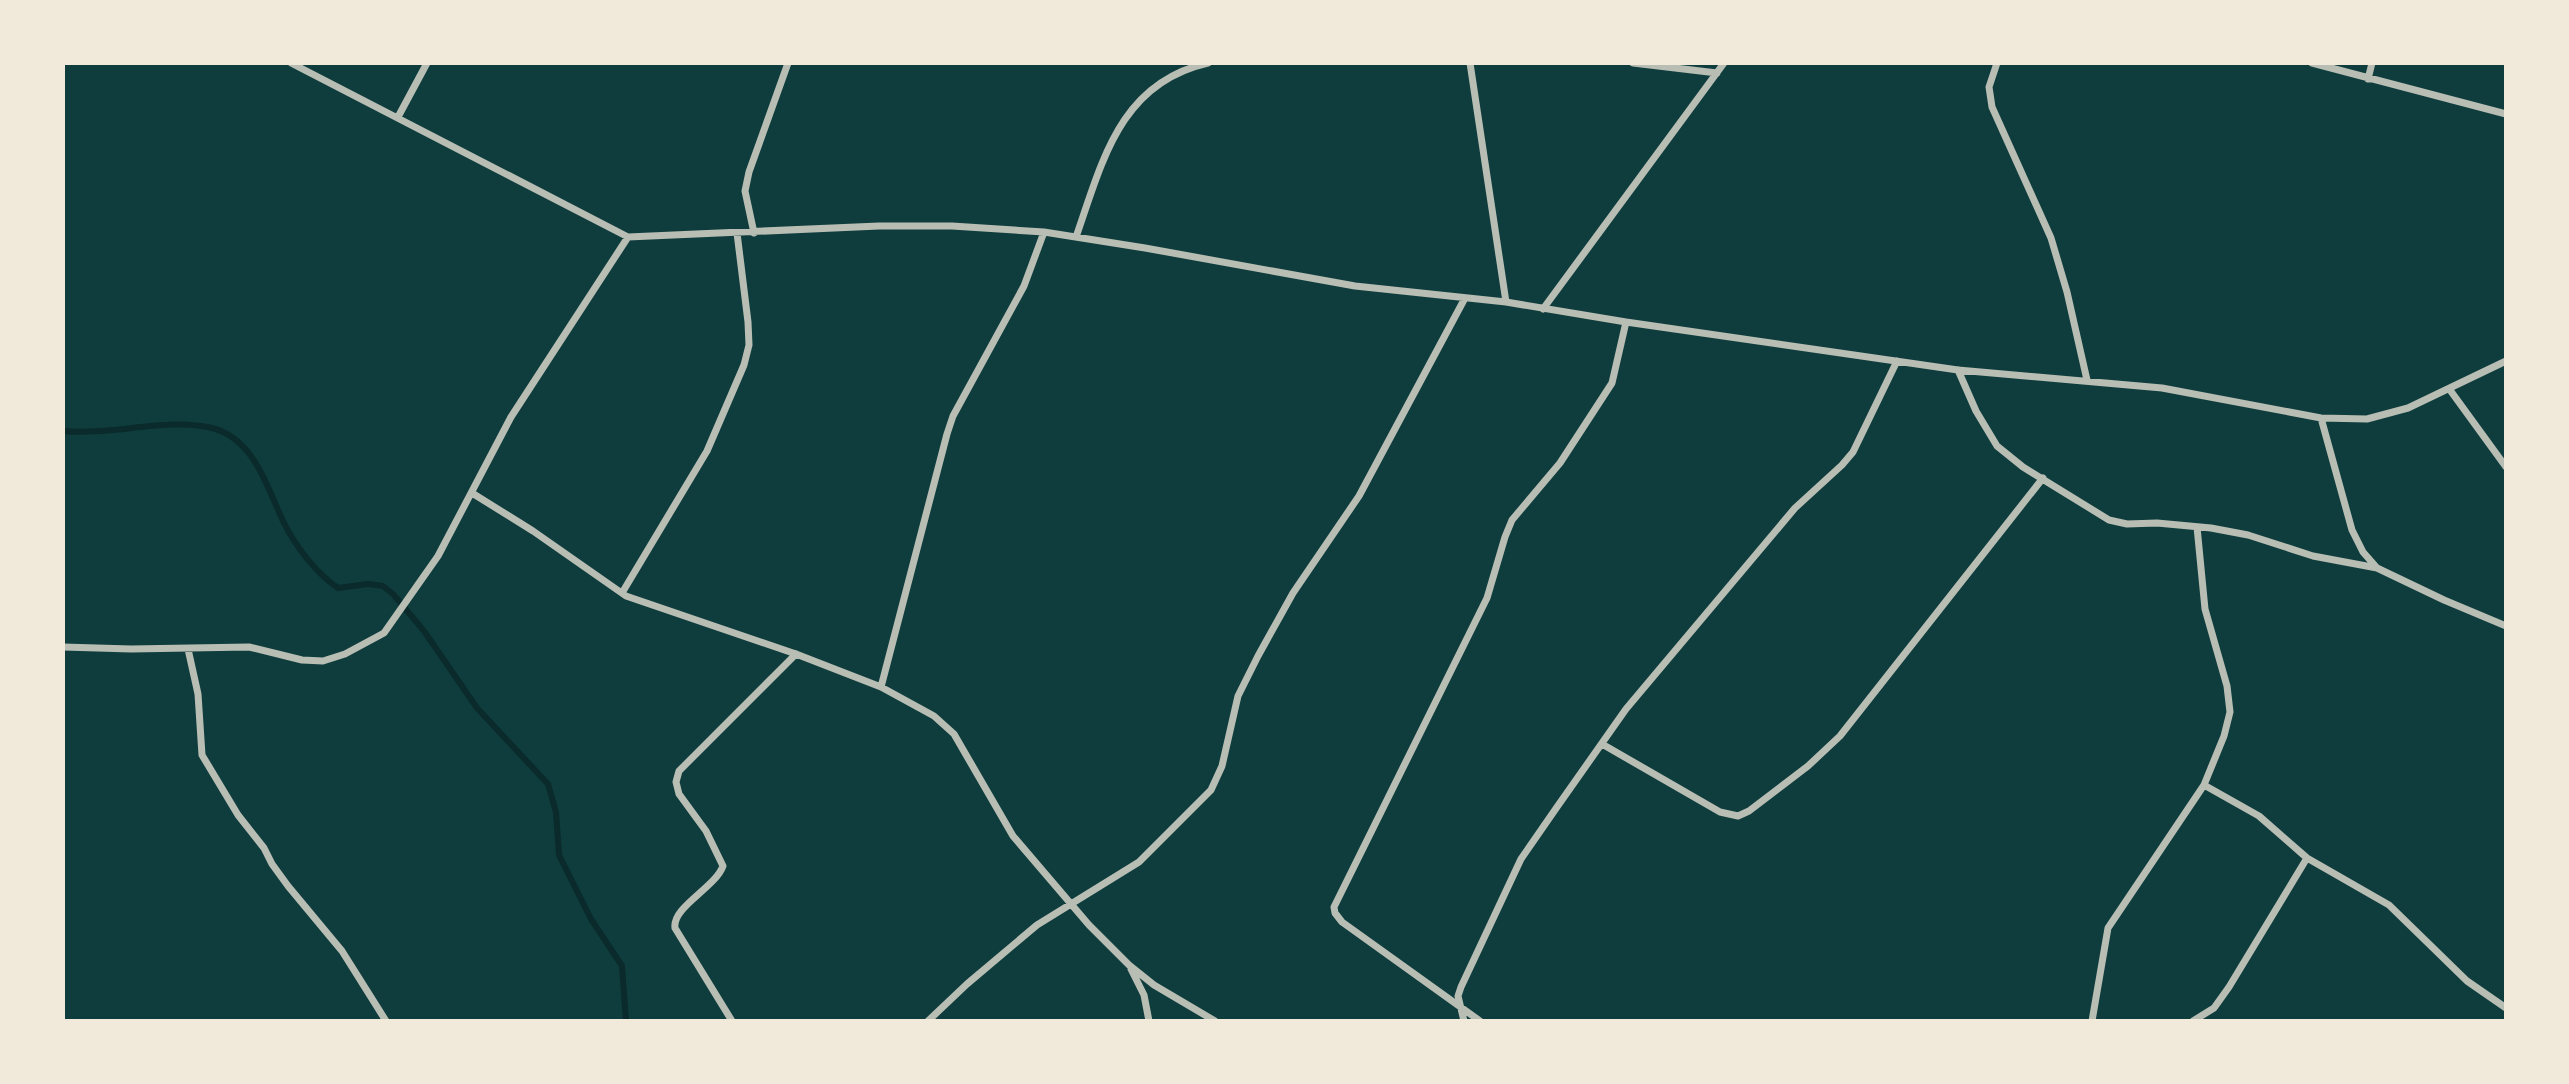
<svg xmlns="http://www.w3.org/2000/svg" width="2569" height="1084" font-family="'Golos Text',sans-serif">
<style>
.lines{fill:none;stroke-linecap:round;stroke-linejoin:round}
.stream{stroke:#0a2a2b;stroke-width:6}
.minor{stroke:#b8beb3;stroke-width:7}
</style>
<rect width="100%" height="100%" fill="#0f3d3e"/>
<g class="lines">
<path class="stream" d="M63,431C111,436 167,417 212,428C255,439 267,488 284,523C296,547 316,573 338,588L368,584L383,586L393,594L424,631L477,708L548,784L556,812L559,855L591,919L622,966L626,1021"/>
<path class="minor" d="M291,63L628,237L879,226H952L1044,232L1145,248L1355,286L1506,302L1626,322L1958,370L2162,388L2321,418L2367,419L2408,408L2506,361
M1470,63L1506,302
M1633,63L1717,73
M1997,63L1989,87L1992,107L2051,238L2067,292L2087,380
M2312,63L2506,114
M2368,79L2372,63
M398,117L427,63
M754,233L745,191L749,172L788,63
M1076,237C1102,163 1119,83 1208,63
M1543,309L1724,63
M1958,370L1976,411L1997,446L2023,467L2109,520L2127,524L2157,523L2211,528L2248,535L2313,556L2377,568
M2450,390L2506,467
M2321,418L2352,530L2363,552L2377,568L2444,600L2506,626
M472,493L533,531L626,596L796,654L881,687L934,716L954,734L1013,836L1089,925L1129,965L1154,985L1215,1021
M622,593L707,451L744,365L749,345L748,322L737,233
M63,647L131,649L249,647L302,660L323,661L345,654L384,633L438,556L511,417L628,237
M188,649L198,694L202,755L238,815L264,848L272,864L288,886L342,951L386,1021
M881,687L947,434L953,416L1024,286L1044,232
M1602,744L1720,812L1738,816L1749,811L1808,766L1840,736L2043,478
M2204,785L2259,816L2307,858L2389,905L2467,981L2506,1008
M1131,969L1144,995L1149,1021
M732,1021L675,928C672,907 715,888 723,866L706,831L679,794L676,782L679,771L796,654
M928,1021L967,984L1037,925L1139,862L1211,790L1222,766L1238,696L1258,656L1293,593L1359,496L1465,298
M1464,1021L1458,996L1461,987L1521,859L1557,807L1626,709L1795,508L1842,465L1853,452L1897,361
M1480,1021L1342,922L1335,913L1334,907L1487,598L1505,537L1512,520L1560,463L1612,383L1626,322
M2092,1021L2108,928L2204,785L2224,736L2230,712L2227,686L2205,609L2197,527
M2193,1021L2214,1008L2229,987L2307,858"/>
</g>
<rect width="2569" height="1084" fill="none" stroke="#f1e9da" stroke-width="130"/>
</svg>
